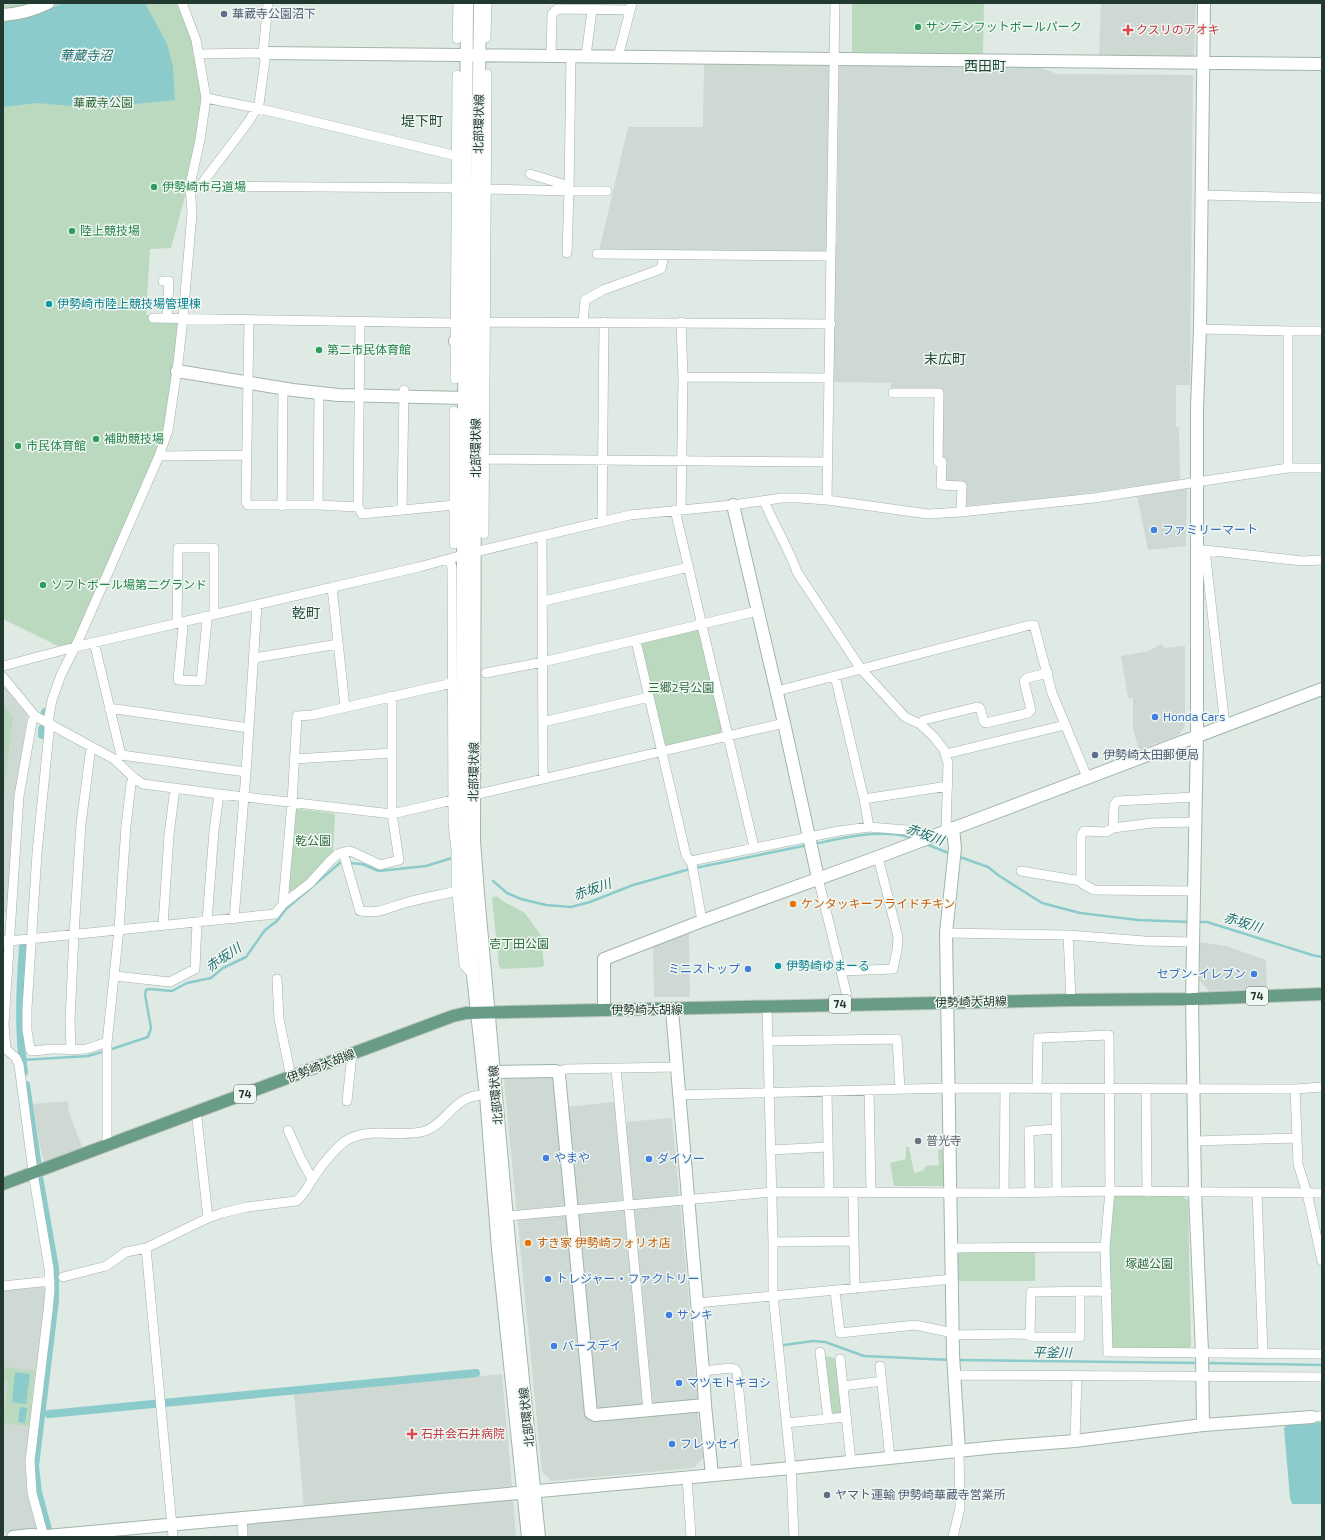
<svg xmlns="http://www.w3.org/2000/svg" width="1325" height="1540" font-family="'Exo 2','Noto Sans JP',sans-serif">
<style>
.built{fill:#ced9d3}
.green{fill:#bad9be}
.water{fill:#8bcbcb}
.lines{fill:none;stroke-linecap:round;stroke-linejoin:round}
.stream{stroke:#8bcbcb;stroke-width:2.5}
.canal{stroke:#8bcbcb;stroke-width:8}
.street-casing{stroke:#a3b1aa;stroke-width:10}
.secondary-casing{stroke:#a0b5aa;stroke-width:14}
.primary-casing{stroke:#bdc4c1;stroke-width:14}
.street{stroke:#fff;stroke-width:9}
.secondary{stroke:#fff;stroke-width:12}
.primary{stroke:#689c87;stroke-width:12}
.service-dot{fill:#5c6f8a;stroke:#f0f7f2;stroke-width:1.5}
.leisure-dot{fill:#2e9e5b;stroke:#f0f7f2;stroke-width:1.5}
.health-dot{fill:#e0444e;stroke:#f0f7f2;stroke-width:1.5}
.culture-dot{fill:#0f9aa8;stroke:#f0f7f2;stroke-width:1.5}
.shop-dot{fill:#3f7fe0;stroke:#f0f7f2;stroke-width:1.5}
.food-dot{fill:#e8710a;stroke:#f0f7f2;stroke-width:1.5}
.worship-dot{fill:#6b7280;stroke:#f0f7f2;stroke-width:1.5}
.labels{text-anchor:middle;stroke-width:3;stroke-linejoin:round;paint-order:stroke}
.shield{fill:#f0f7f2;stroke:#60726a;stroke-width:1}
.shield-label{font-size:11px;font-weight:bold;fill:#22392f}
.service-label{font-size:12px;fill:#4e5e75;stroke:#f0f7f2;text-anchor:start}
.leisure-label{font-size:12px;fill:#27864d;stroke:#f0f7f2;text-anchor:start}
.health-label{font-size:12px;fill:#be3a42;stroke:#f0f7f2;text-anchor:start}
.park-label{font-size:12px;fill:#2f6c3e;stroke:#f0f7f2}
.street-label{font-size:12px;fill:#22392f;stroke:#f0f7f2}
.culture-label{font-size:12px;fill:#0d838f;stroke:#f0f7f2;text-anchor:start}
.shop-label{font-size:12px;fill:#366cbe;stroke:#f0f7f2;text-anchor:start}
.food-label{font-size:12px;fill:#c56008;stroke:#f0f7f2;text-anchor:start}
.worship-label{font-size:12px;fill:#5b616d;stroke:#f0f7f2;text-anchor:start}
.water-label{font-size:13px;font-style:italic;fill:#216e70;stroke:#f0f7f2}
.quarter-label{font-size:14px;fill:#204939;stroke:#f0f7f2}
</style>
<rect width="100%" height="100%" fill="#e0eae4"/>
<path class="built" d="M1101,3H1196L1194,58L1099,56Z
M704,62L831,63L828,253L599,251L628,127H703Z
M841,63L1034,66L1058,74L1193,75L1190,385H1176V427H1179L1180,480L1058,497L964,506V483L944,482L941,460L942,392L891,391V383L835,382L832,380L834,245L837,242L839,65Z
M1187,488L1186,546L1148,550L1137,496Z
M1161,644L1165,648L1185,646V726L1179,735L1139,750L1133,729V698H1128L1121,656L1149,651Z
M3,684L27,715V719L15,793L12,850L7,913H3Z
M689,931L690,997H654L653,945Z
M1200,942L1226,946L1266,960L1267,989L1209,991L1199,980Z
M551,1077L554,1080L557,1108L622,1101L624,1122L672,1118L698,1398V1416L703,1458L694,1468L552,1481L542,1472L504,1080L506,1078Z
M68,1101L69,1113L82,1146L80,1150L45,1164L40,1147L33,1104Z
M42,1285L45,1289V1297L25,1463L27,1491L36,1527L33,1530L3,1533V1289Z
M502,1374L512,1486L304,1508L294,1394Z
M513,1497L516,1537H247L245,1523Z"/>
<path class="green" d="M3,3H179L192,36L203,103L188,185L171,248L150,249L146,315L179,320L164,434L75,643L60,647L3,619Z
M852,3H984L983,54L852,52Z
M695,629L700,632L722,730L720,733L667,746L663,743L641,646L642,642Z
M3,703L13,718L5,780L3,815Z
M297,809L333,813L335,815L333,852L311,877L292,891L288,890L294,812Z
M496,896L506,903L525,913L546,943L542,944L544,965L542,967L502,969L499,966L492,898Z
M906,1147H909L914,1173L924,1170L925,1166L939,1165L938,1150L945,1149V1184L943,1186H894L890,1163L906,1159Z
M1116,1196H1183L1188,1201L1191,1346L1188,1348H1114L1111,1346L1109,1249L1112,1199Z
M959,1252H1035V1281H957V1254Z
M825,1356L838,1359L843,1412L841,1414H830Z
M5,1367L35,1371L29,1426L3,1423L8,1382L3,1381Z"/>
<path class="water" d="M65,3H145L167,44L173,67L175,100L96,108L37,103L3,107V22L24,18Z
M15,1372L30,1374L26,1404L12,1402Z
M20,1407L27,1408L25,1423L18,1422Z
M1322,1422V1504H1292L1290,1498L1284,1428L1287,1425Z"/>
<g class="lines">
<path class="stream" d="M814,844C843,838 887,827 914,839
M926,844L951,854
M957,856L988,867L998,875L1042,903L1080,913L1138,920L1190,922
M348,863L362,864L379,871L426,866L452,858
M695,868L808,845
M493,881L507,893L521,899L546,905L571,907L590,902L633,885L690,869
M1197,922H1207L1312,955L1322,957
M109,1050L148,1037L151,1028L145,994L146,990L149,989L172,991L187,983L211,978L223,968L246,957L265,930L277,921L286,909L341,862H343
M22,1060L88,1056L105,1051
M784,1345L813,1341L825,1342L864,1356L951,1360
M958,1360L1199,1363
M1206,1363L1322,1365"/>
<path class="canal" d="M44,715L45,712
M42,735V729
M23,946C20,988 18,1029 24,1072
M26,1085L38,1167
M39,1177L55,1268V1300L35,1466L38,1492L50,1537
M49,1414L476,1373"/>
<g class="street-casing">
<path id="street" d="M486,38L487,3
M457,39L458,3
M198,54L263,53
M551,56L552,14L557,9L630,10
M586,56L592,10
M618,57L632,3
M206,98L257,108L457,156
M530,174L569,186
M190,185L202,186L456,188
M202,186L203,182L249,121L259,104L265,60L263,53L268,3
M487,189L569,191L571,56
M1202,195L1322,198
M567,253L569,191H607
M597,254L830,256
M163,281H169L167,318
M153,318L455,323
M249,320L246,502L248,505H318L358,507
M360,322L358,507L362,514L454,505
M486,322L831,324
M583,322L585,300L603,290L661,269L664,255
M1200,329L1288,331H1322
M1288,331V468
M683,377L829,378
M455,379L457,75
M893,393H939L938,462H942L941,485L962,486L961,512
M159,456L247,455
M485,459L828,462
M827,500L835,3
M764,501C774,525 788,547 797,572L861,669L905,717L920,724L934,737L944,750L948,763L946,831
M318,505L319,393
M282,506L283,388
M402,509L404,390
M675,510L754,847
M681,510L683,377L681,322
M602,522L604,322
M484,534L487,74
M542,536L543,771L545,779
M454,544V411
M450,559L452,568L453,823L456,850V883L464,965L473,975
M332,587L345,707
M544,601L689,567
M182,622L183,627L178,680L201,681L207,621L206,616
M177,623L178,548H214V614
M636,641L686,855L692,864L702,921
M94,642L121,755L246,772
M254,658L338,644
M3,666L75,647L419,567L463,555L630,515L733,505L782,498H800L827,500L928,514L961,512L1094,498L1288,468H1322
M486,673L543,662L757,611
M835,676L864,799L869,827
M3,677L35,716L114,759L134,778L143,784L219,794L392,814L784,723
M777,691L1030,625H1034L1052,693L1087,777
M109,708L249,728
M35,716L32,722L19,796L4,1024L6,1049L16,1058L19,1065L34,1179L49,1268L50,1290L48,1311L30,1461L32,1493L44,1537
M543,722L649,697
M920,724L924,720L977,707L980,708L984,722L986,723L1028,713L1031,710L1024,681L1027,678L1048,673
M1225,726L1205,550L1302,561L1322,560
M946,754L1065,725
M294,759L392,753
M864,799L948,786
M1113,828L1114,805L1117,801L1196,797
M343,852L360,911C381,914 386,908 405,903C422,898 440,895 457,891
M691,861L839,831L869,827L906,830L928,838
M1021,871L1081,881L1083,884L1094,890L1194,891
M818,878L849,1004
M1081,881V836L1084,831L1106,832L1113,828L1152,823L1195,822
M283,904L292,803L297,716L312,715L452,683
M234,919L246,772L257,605
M207,921L214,831L219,794
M163,925L169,835L175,788
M946,933L1068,935L1145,941L1193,942
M1068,935L1071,1000
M9,941L275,914L283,904L310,883L330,861L338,854L348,851L353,852L380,865L399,860L392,814V703L391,696
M842,971L893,969L897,950L898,937L878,857
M115,976L170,982L195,969L197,922
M277,979L279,1019L291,1077
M767,1007L773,1242V1295L791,1468L794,1537
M769,1041L897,1039L900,1089
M107,1043C99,1043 94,1048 86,1049C75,1050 65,1049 54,1049C46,1049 39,1051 31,1051L30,1049L27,1030V1008L37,853L49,732V716L52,700L61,675L79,639L135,511L159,456L168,430L178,363L183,318L192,213L190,185L200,140L206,98L196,40L182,3
M71,1050L70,1020L74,934L81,824L91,747
M616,1069L648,1410
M558,1072L566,1069L676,1067
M1037,1088L1038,1038L1109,1035L1110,1191L1105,1247L1108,1352L1322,1354
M1056,1088L1057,1192
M1146,1088L1147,1192
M1295,1089L1298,1164L1307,1193L1322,1261
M869,1090L871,1192
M827,1091L829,1192
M679,1095L949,1088L1295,1089L1322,1087
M347,1101L352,1054
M195,1113L197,1119L208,1218
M288,1130L301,1159L312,1179
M1194,1141L1297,1138
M107,1146V1043L119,929L126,826L131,784L134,778
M771,1150L828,1147
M853,1192L855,1289
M1004,1193L1005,1089
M1030,1193L1029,1131L1056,1129
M1257,1193L1263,1353
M507,1216L772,1192L1004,1193L1110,1191L1322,1193
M773,1242L853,1241
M146,1248L173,1537
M952,1248L1105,1247
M63,1277L106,1266L126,1252L146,1248L208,1218L222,1213L247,1207L296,1201C305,1195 308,1185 314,1177C322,1165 333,1151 344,1142C368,1125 399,1139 425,1131C442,1125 450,1107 466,1099C472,1096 480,1095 486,1095
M3,1286L50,1281
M835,1291L840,1333L915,1325L953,1333
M697,1303L953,1279
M953,1335L1026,1334L1033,1337H1080V1291
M1030,1335L1031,1292L1107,1291
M820,1352L828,1419
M840,1359L851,1462
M880,1366L890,1458
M703,1371L731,1368L735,1369L737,1372L747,1472
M955,1377L961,1375L1322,1377
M843,1386L882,1381
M1312,1417L1322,1416
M786,1423L846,1417
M1075,1441L1077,1376
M687,1477L691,1537
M242,1519L243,1537
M953,1537L960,1508L959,1451"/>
</g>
<g class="secondary-casing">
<path id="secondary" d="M467,3L463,555V821L465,877L473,975L486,1095L498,1249L528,1537
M480,3L475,393L474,841L478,894L510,1252L539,1537
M3,15C18,14 34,10 48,3
M263,53L1322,64
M455,341L464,358
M177,371L293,390L338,395L464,398L471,395
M733,505L784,723L818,878
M953,828L955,848L946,933L953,1355L959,1451
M3,942L9,941
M604,1010V959L702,921L878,857L1322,689
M672,1010L703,1371L705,1405L712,1475
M494,1072L552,1071H556L559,1075L591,1413L595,1415L705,1405
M1203,1425L1202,1352L1195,1193L1192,999L1197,736V407L1200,329L1204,3
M13,1537L31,1535L47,1536L791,1468L997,1447L1075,1441L1203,1425L1312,1417"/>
</g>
<g class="primary-casing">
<path id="primary" d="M3,1184L453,1016L466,1013L1071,1000L1192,999L1322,994"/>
</g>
<use href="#street" class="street"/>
<use href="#secondary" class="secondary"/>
<use href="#primary" class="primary"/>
</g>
<g class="service-dot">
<circle cx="224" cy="14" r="4"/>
<circle cx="1095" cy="755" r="4"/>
<circle cx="827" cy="1495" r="4"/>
</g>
<g class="leisure-dot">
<circle cx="918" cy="27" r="4"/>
<circle cx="154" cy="187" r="4"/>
<circle cx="72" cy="231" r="4"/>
<circle cx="319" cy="350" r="4"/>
<circle cx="96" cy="439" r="4"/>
<circle cx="18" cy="446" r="4"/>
<circle cx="43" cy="585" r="4"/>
</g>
<g class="health-dot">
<path d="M1126 24h4v4h4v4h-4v4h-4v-4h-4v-4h4z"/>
<path d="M410 1428h4v4h4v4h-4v4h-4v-4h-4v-4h4z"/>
</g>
<g class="culture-dot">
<circle cx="49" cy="304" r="4"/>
<circle cx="778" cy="966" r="4"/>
</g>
<g class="shop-dot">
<circle cx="1154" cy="530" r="4"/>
<circle cx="1155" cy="717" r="4"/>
<circle cx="748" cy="969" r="4"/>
<circle cx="1254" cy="974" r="4"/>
<circle cx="546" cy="1158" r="4"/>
<circle cx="649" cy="1159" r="4"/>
<circle cx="548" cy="1279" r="4"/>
<circle cx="669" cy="1315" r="4"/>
<circle cx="554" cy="1346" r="4"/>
<circle cx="679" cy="1383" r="4"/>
<circle cx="672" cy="1444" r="4"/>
</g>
<g class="food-dot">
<circle cx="793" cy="904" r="4"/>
<circle cx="528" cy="1243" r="4"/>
</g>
<circle class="worship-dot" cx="918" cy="1141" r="4"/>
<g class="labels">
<g class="shield">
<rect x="1246" y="987" width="22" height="18" rx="3"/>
<rect x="829" y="995" width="22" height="18" rx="3"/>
<rect x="234" y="1085" width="22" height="18" rx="3"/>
</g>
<g class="shield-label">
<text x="1257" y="1000">74</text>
<text x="840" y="1008">74</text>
<text x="245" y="1098">74</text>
</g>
<g class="service-label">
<text x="232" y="18">華蔵寺公園沼下</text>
<text x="1103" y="759">伊勢崎太田郵便局</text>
<text x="835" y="1499">ヤマト運輸 伊勢崎華蔵寺営業所</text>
</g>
<g class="leisure-label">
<text x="926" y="31">サンデンフットボールパーク</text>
<text x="162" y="191">伊勢崎市弓道場</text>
<text x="80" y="235">陸上競技場</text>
<text x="327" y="354">第二市民体育館</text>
<text x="104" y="443">補助競技場</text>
<text x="26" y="450">市民体育館</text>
<text x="51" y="589">ソフトボール場第二グランド</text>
</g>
<g class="health-label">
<text x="1136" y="34">クスリのアオキ</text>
<text x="421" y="1438">石井会石井病院</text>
</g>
<g class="park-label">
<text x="103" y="107">華蔵寺公園</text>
<text x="681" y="692">三郷2号公園</text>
<text x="313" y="845">乾公園</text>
<text x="519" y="948">壱丁田公園</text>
<text x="1149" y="1268">塚越公園</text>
</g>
<g class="street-label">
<text transform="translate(479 124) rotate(-89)" y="4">北部環状線</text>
<text transform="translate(476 448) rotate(-90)" y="4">北部環状線</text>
<text transform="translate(474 772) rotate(-89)" y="4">北部環状線</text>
<text transform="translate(971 1002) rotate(-1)" y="4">伊勢崎大胡線</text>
<text x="647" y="1014">伊勢崎大胡線</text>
<text transform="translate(321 1066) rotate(-21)" y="4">伊勢崎大胡線</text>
<text transform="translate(496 1095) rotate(-95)" y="4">北部環状線</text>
<text transform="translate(527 1417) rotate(-96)" y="4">北部環状線</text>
</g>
<g class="culture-label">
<text x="57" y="308">伊勢崎市陸上競技場管理棟</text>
<text x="786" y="970">伊勢崎ゆまーる</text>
</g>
<g class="shop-label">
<text x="1162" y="534">ファミリーマート</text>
<text x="1163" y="721">Honda Cars</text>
<text x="740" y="973" text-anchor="end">ミニストップ</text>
<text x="1246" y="978" text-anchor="end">セブン-イレブン</text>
<text x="554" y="1162">やまや</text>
<text x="657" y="1163">ダイソー</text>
<text x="556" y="1283">トレジャー・ファクトリー</text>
<text x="677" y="1319">サンキ</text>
<text x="562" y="1350">バースデイ</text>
<text x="687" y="1387">マツモトキヨシ</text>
<text x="680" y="1448">フレッセイ</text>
</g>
<g class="food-label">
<text x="801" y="908">ケンタッキーフライドチキン</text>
<text x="536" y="1247">すき家 伊勢崎フォリオ店</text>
</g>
<g class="worship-label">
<text x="926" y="1145">普光寺</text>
</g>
<g class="water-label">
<text x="86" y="60">華蔵寺沼</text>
<text transform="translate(925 834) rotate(20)" y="5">赤坂川</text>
<text transform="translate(592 889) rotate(-19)" y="5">赤坂川</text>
<text transform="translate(1243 922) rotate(17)" y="5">赤坂川</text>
<text transform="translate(223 957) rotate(-34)" y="5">赤坂川</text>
<text transform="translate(1052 1352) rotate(1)" y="5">平釜川</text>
</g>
<g class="quarter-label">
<text x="985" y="71">西田町</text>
<text x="422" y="126">堤下町</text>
<text x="945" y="364">末広町</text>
<text x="306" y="618">乾町</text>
</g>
</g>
<rect width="1325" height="1540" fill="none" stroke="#22392f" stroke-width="8"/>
</svg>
